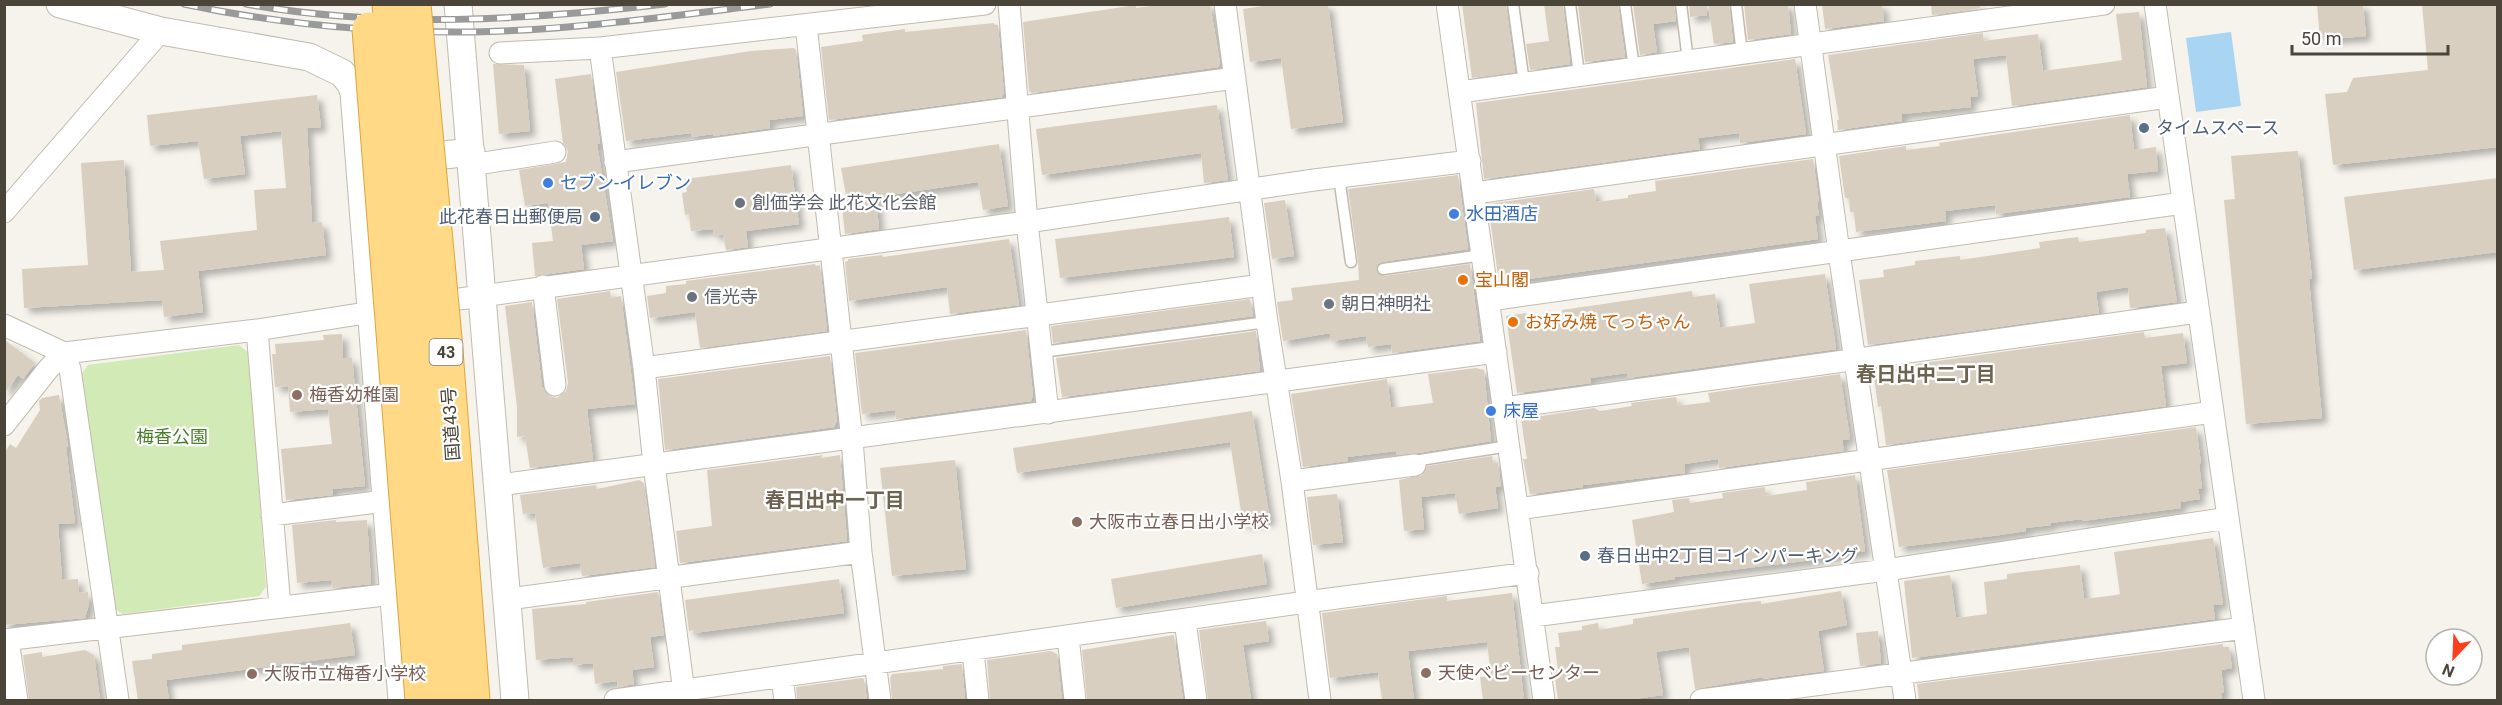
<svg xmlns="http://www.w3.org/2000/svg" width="2502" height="705" font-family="Roboto,'Noto Sans JP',sans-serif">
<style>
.green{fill:#d2eab5}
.water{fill:#a9d4f2}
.building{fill:#d8cfc1;filter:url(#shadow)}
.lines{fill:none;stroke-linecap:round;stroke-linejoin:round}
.service-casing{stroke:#c2bbae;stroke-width:13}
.minor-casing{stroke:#c2bbae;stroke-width:23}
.tertiary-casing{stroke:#c2bbae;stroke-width:29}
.service{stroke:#fff;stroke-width:10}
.minor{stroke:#fff;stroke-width:21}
.tertiary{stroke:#fff;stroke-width:27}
.rail-casing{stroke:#9a9a9a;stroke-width:7}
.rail{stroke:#fff;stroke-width:4.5;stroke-dasharray:14;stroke-linecap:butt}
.trunk-bridge-casing{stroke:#e0a43c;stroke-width:35;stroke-linecap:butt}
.trunk-bridge{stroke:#ffd985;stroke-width:33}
.service-dot{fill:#5c6f8a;stroke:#fff;stroke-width:2}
.shop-dot{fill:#3f7fe0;stroke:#fff;stroke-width:2}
.worship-dot{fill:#6b7280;stroke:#fff;stroke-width:2}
.food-dot{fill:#e8710a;stroke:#fff;stroke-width:2}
.education-dot{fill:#8d6e63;stroke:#fff;stroke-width:2}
.labels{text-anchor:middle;stroke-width:4.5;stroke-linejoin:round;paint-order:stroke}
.shield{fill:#fff;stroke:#817c74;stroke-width:1.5}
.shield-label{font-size:16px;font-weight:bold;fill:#4b4439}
.service-label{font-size:18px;fill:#4e5e75;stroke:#fff;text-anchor:start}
.shop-label{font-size:18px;fill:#366cbe;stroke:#fff;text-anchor:start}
.worship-label{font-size:18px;fill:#5b616d;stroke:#fff;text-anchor:start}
.food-label{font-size:18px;fill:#c56008;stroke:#fff;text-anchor:start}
.education-label{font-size:18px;fill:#785e54;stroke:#fff;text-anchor:start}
.street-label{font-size:18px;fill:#4b4439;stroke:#fff}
.park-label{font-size:18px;fill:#4a7f2a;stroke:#fff}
.neighbourhood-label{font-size:20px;font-weight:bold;fill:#6e6250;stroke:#fff}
</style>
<defs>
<filter id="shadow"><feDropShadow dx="5.5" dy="5.5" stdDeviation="3" flood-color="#0004"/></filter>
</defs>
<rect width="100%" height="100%" fill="#f6f3ec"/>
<path class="green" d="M239,345L249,353L266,587L259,596L123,614L115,609L81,375L88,365Z"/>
<path class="water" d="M2231,32L2241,106L2196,112L2186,38Z"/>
<path class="building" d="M1164,4H1210L1220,63L1218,67L1032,93L1029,91L1023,22L1136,5V8Z
M1276,4H1328L1343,122L1291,129L1281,58L1250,62L1243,9Z
M1462,4H1506L1515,72L1472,78Z
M1544,4H1563L1570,64L1530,70L1526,44L1549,41Z
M1581,4H1618L1625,57L1585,62L1578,5Z
M1633,4H1674L1676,21L1653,24L1657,52L1640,55Z
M1689,4H1707V15L1690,17Z
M1708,4H1729L1733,42L1714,44Z
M1744,4H1788L1791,34L1748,40Z
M1822,4H1882L1884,21L1825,29Z
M1931,4H1979L1980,8L1932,15Z
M2317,4H2363L2366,36L2320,40Z
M2422,4H2498V147L2333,165L2325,94L2347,92L2353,78L2428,70Z
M2139,12L2147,87L2012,106L2006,55L1973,59L1978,96L1970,97L1971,107L1902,114V121L1838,130L1837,120H1839L1828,55L1983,33V41L2038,34L2043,71L2110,62L2122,60L2116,14Z
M994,23L995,25H998L1004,93L1002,97L829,120L821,47L863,41L862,35L905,29V32Z
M794,48L796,50L803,116L769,120L770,128L713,136V134L691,137V133L626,141L616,72L751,51Z
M1795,59L1806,134L1740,143L1739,133L1698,138L1700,149L1484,179L1476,103Z
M493,64L524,65L530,131L499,134Z
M591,74L600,144H597L613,241L581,245L584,269L535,276L532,243L553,241L548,203L525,206L519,170L566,162L568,151L563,143L555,79Z
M317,95L321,127L307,128L312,223L322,222L326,255L198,271L203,312L164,317L162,300L24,308L22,269L88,265L81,163L124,160L131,272L164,270L160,241L257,230L254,190L286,188L281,131L240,136L245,174L204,179L198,141L150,146L147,115Z
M1217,105L1228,180L1204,183L1201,153L1042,175L1036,129Z
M2130,115L2134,150L2156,147L2158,171L2127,174L2130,197L1996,214L1995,205L1945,211L1946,221L1856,232L1854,212H1850L1849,198H1845L1839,156L1906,146V150L1940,146L1939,143Z
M999,144L1008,206L983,210L978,182L876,197L879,229L845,234L842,207L848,206L841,168Z
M2298,151L2312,278L2309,279L2322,418L2246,424L2224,200L2235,199L2231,156Z
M1813,159L1819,202H1817L1819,216H1815L1818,239L1499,283L1488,204L1594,189L1596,202L1628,198V195L1656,191L1655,181Z
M791,165L799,224L746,231L748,247L726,250L723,234L714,235L713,229L691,231L689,214L685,215L682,193L687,192L685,179Z
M1458,175L1468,249L1382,262L1378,264L1376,269L1378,274L1384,276L1470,264L1480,341L1392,353L1391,344L1368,347L1366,336L1331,341L1330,333L1283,341L1277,302L1293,300L1291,288L1359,280L1358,261L1348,189Z
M2498,178V252L2354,270L2344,197Z
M1285,200L1294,256L1272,259L1264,203Z
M1229,217L1234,257L1060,278L1055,239Z
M2165,228L2177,302L2130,308L2128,287L2096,292L2099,313L1868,345L1859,280L1884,277L1883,270L1915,265V261L1960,256V260L2040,248L2039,242L2078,237L2079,242L2146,233V230Z
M1009,239L1019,305L950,314L947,287L849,301L845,262L848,261V259L882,255L883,257Z
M815,264L816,266L820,265L827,331L700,348L695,312L650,318L647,296L666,293V286L686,284V281Z
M1825,274L1836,349L1627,378V373L1590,378L1591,383L1517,393L1506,316L1526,313L1528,324L1563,319L1562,310L1692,291L1693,297L1715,294L1720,328L1755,323L1749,284Z
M610,291L611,298L621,296L635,404L587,409L593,460L530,468L525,436L517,437V407L505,306L532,302L542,387L549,396L557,398L566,391L568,383L557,299Z
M1250,299L1253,316L1053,343L1051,326Z
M1026,330L1033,395L1031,401L896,419L895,410L862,414L855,353Z
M1256,331L1260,371L1062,397L1056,358Z
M2144,332L2145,338L2183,333L2187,363L2161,366L2166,406L1886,445L1881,406L1878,407L1873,370Z
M342,334L343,358H352L365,486L332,489L333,495L286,500L281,449L332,444L328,409L290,412L288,386L275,387L272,354H276L275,344L324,340L323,335Z
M5,340L35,363L23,379L18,375L4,394Z
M830,356L837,421L834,427L665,450L658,379Z
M1476,368L1484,370L1491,441L1418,453L1396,455V451L1347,457L1348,461L1303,467L1291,394L1387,379L1391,408L1433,403L1428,374Z
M1840,374L1850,439L1842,440L1844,451L1719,468L1718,459L1684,464L1685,473L1583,485V487L1530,494L1523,459H1527L1521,419L1594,408L1600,411L1632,406L1631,403L1676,397L1678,406L1710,402L1708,393Z
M59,395L68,446L66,448L75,523L58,524L62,580L78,579L79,593L88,592L89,604L85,618L4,625V534H6L4,453L10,444L16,448L40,410L39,401L42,398Z
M1252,411L1270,520L1243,524L1230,442L1017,473L1013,448Z
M2196,427L2201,463L2199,464L2202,489H2198L2200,499L2180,502L2181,508L2082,521V519L2050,523L2051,525L2026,528V531L2000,535L1899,547L1887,470Z
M823,455L821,458L840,455L847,541L680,563L676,531L712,526L707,470Z
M1492,456L1493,462L1498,463L1501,487H1495L1498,508L1459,514L1455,493L1421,497L1424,529L1404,531L1399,480L1422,475L1427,466Z
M955,460L966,569L892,576L880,468Z
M1855,475L1865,551L1804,561L1675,577V579L1642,584L1632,520L1674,512L1672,500L1689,498L1690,503L1723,498L1722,493L1765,487L1766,496L1807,490L1806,482Z
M639,480L644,483L655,567L582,576L580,563L543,568L535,513L523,514L520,495L596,485L597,489Z
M1337,494L1343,542L1313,545L1307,497Z
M336,520V522L367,520L371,584L332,588L331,580L297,583L292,525Z
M2213,538L2223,604L2213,605L2215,619L1912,658L1904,581L1950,575L1956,618L1987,614L1984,582L2007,579V574L2080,565L2084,599L2116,595L2120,594L2114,552Z
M1262,554L1267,584L1116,608L1111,579Z
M839,579L844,613L694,633V630L689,631L685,600Z
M1841,591L1847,625L1818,631L1824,671L1763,679V677L1695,689L1689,647L1656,652L1663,695L1626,700H1558L1554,671L1558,670L1555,647H1560L1558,633L1582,630V626L1598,623L1599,630L1633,624V619L1741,603L1761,601V604Z
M658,592L664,635L650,637L654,667L632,670L634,684L618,687L617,681L595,684L593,663L573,665V657L536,660L532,609L586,604V602Z
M1512,593L1524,700H1483L1480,677L1491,676L1487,642L1408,651L1414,700H1382L1378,672L1330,678L1322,613L1447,596V601Z
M1266,621L1269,641L1243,645L1251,700H1208L1199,630Z
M350,623L355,655L166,680L169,700H138L132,661L152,659V654L182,650V645Z
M1878,631L1881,663L1860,666L1856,633Z
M1174,635L1183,700H1087L1082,650Z
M2223,644V647H2229L2232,668L2221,670L2224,692L2221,693L2222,700H1919L1917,684Z
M85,650L94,655L100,700H29L23,655L42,652V657Z
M1051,651L1057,654L1062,700H990L987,660Z
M962,664L965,700H892L890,678L892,674L943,669V666Z
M862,678L864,679L867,700H797L796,687Z"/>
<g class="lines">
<g class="service-casing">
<path id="service" d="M1513,4L1524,83
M1570,4L1579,75
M1625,4L1634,68
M1681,4L1688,61
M1736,4L1742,54
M1339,177L1351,262
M1383,269L1483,255
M1042,352L1267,322
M1415,465L1420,460L1509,446"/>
</g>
<g class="minor-casing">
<path id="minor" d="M1009,4L1027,222L1048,413
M1225,4L1267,322L1292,481L1320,700
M1447,4L1544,700
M1805,4L1839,252L1905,700
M2155,4L2254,700
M806,25L852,440L861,552L880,700
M600,48L644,368L654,465L685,700
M500,53L600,48L985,4
M1460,92L2104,4
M615,162L1235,78
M471,165L555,152
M1475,193L2168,97
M4,212L161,31
M543,286L555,385
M1490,300L2183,203
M430,303L1027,222L1314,180L1470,161
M4,325L64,353L257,330L385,310
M257,330L280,607
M64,353L70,369L118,700
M644,368L1262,285
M1504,408L2198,312
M4,425L49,368L64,353
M1292,481L1415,465
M499,485L1496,352
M1518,509L2213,412
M272,515L385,501
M508,599L861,552
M1533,616L1886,570L2228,518
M1185,621L1196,700
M1068,637L1075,700
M4,640L393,594
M8,640L17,700
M973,651L978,700
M782,678L785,700
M615,700L1306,602L1528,573
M1701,700L2244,628"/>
</g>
<g class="tertiary-casing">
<path id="tertiary" d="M60,4L161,31L309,57L342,73L351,84L354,93L402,700
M458,4L515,700
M408,159L471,152"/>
</g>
<use href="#service" class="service"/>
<use href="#minor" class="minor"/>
<use href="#tertiary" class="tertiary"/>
<g class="rail-casing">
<path id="rail" d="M184,4C278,24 375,33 472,32C572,30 671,16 770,4
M246,4C385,29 526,20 665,4"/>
</g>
<use href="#rail" class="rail"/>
<g class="trunk-bridge-casing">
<path id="trunk-bridge" d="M389,4L429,442L448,700
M414,4L445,338L473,700
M369,29L422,700"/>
</g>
<use href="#trunk-bridge" class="trunk-bridge"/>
</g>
<g class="service-dot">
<circle cx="2144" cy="128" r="6"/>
<circle cx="595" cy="217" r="6"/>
<circle cx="1585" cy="556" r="6"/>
</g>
<g class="shop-dot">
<circle cx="548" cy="183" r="6"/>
<circle cx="1454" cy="214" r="6"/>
<circle cx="1491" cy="411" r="6"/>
</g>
<g class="worship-dot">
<circle cx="740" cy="203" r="6"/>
<circle cx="692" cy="297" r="6"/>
<circle cx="1329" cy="304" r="6"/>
</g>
<g class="food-dot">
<circle cx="1463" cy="280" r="6"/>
<circle cx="1513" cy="322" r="6"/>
</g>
<g class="education-dot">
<circle cx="297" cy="395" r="6"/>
<circle cx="1077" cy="522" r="6"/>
<circle cx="1426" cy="673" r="6"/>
<circle cx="252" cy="674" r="6"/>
</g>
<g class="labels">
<rect class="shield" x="429.5" y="339" width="33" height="26" rx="4.5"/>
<g class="shield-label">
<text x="446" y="358">43</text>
</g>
<g class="service-label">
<text x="2156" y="134">タイムスペース</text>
<text x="583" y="223" text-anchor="end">此花春日出郵便局</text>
<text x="1597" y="562">春日出中2丁目コインパーキング</text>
</g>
<g class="shop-label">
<text x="560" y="189">セブン-イレブン</text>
<text x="1466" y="220">水田酒店</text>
<text x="1503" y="417">床屋</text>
</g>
<g class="worship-label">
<text x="752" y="209">創価学会 此花文化会館</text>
<text x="704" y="303">信光寺</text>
<text x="1341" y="310">朝日神明社</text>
</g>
<g class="food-label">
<text x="1475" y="286">宝山閣</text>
<text x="1525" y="328">お好み焼 てっちゃん</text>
</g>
<g class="education-label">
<text x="309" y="401">梅香幼稚園</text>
<text x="1089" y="528">大阪市立春日出小学校</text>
<text x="1438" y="679">天使ベビーセンター</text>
<text x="264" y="680">大阪市立梅香小学校</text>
</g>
<g class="street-label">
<text transform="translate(451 424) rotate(-94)" y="6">国道43号</text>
</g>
<g class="park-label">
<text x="172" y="443">梅香公園</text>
</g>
<g class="neighbourhood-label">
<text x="1926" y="381">春日出中二丁目</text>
<text x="835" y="507">春日出中一丁目</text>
</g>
</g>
<rect width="2502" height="705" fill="none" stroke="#4b4439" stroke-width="12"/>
<g transform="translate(2454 657) rotate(203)"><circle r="28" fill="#ffffff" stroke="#b7b4b0" stroke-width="1.5"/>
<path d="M0-4.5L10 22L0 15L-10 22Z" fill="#fc3f1d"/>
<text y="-9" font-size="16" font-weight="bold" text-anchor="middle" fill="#4b4439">N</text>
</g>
<path d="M2292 45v9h156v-9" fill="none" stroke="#4b4439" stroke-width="3"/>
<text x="2301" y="45" font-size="18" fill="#4b4439" stroke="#ffffff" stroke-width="4.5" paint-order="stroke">50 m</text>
</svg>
